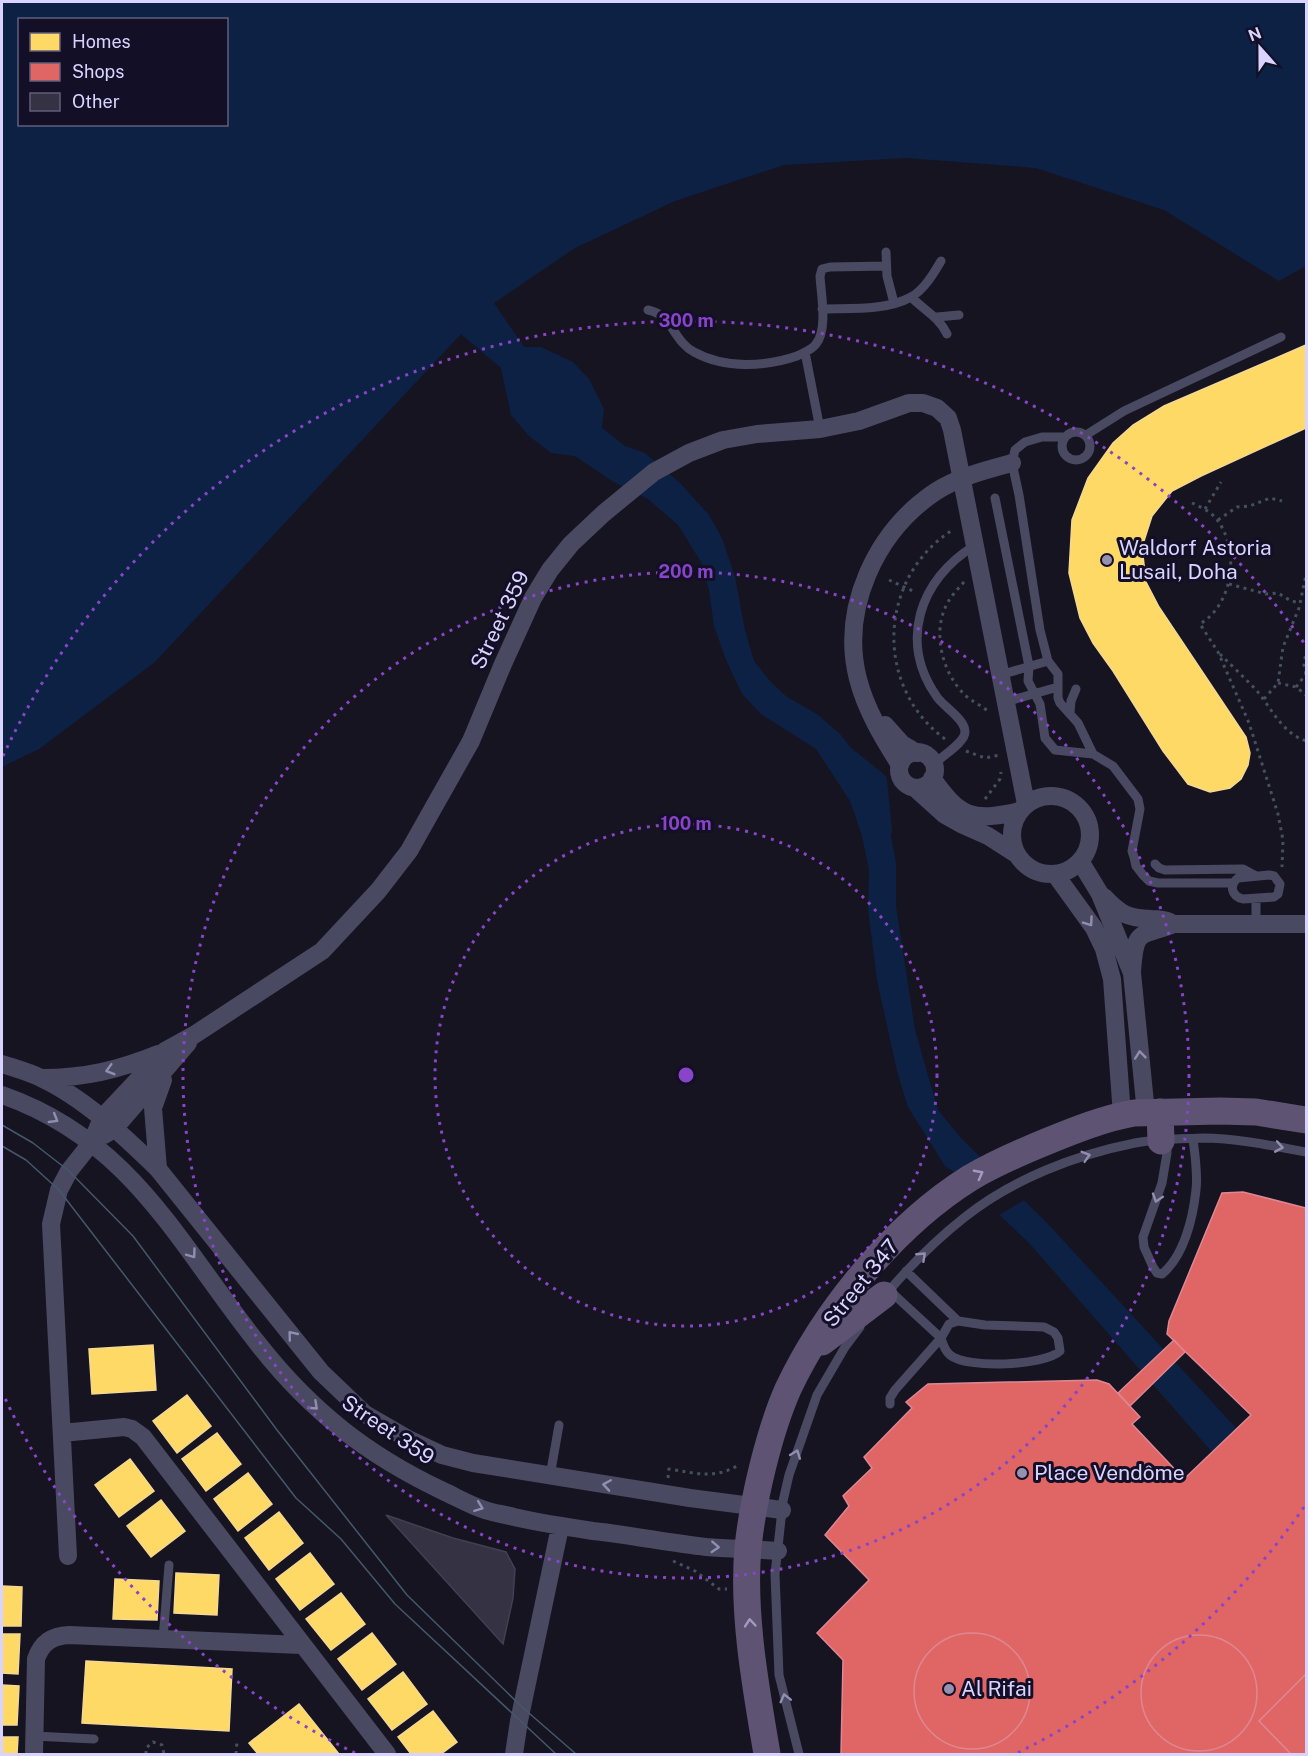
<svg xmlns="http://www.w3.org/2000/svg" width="1308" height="1756" font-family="'Public Sans',sans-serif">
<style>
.water{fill:#0d2144;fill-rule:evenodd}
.pier{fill:#161421}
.homes{fill:#ffd966;stroke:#f4d894;stroke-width:1.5}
.shops{fill:#e06666;stroke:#de8794;stroke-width:1.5}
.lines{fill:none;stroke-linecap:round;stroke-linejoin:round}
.canal{stroke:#0d2144;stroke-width:18}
.building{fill:#343243;stroke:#433f54;stroke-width:1.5}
.path{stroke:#44505f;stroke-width:3;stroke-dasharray:3 4.5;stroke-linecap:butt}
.lane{stroke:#4a4962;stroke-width:9}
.street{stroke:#4a4962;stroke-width:18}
.primary{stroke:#5e5373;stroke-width:27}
.tram{stroke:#43596b;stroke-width:1.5}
.street-bridge{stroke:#4a4962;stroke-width:18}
.oneway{stroke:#928eb0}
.oneway2{stroke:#a29ac0}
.ring{fill:none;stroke:#8945c9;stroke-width:3;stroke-dasharray:3 6}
.poi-dot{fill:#9591b1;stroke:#130f26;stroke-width:2}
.labels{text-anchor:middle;stroke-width:6;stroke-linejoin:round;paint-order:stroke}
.poi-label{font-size:21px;fill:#d9d4ff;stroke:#130f26;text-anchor:start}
.street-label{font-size:21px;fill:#d9d4ff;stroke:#130f26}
.centre{fill:#8945c9;stroke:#130f26;stroke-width:3}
.ring-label{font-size:18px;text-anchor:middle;font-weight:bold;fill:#8945c9;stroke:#130f26;stroke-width:6;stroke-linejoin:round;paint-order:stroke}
</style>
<rect width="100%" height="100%" fill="#161421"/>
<path class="water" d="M2,2H1306V266L1279,281L1164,210L1036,168L906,158L784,165L675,201L575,248L494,303L524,347H541L573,362L589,379L604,409L602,428L625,446L645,453L680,483L709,515L722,538L735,577L745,630L754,661L771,682L787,697L817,714L840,734L857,756L890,831L896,864V906L915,1030L938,1110L961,1138L1048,1224L1236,1428L1212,1452L1029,1243L954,1172L945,1166L908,1107L898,1075L877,980L868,909L869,870L862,836L850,801L816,749L761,714L742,694L726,660L714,626L709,590L701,562L678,525L648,499L612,481L575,456L551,453L529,436L511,415L501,368L461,334L155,662L39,749L2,767ZM20,20H226V124H20Z"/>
<path class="pier" d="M984,1157L1026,1199L996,1217L954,1176Z"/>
<path class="homes" d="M1306,345V428L1201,476L1172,491L1152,516L1142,547L1146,582L1159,607L1246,737L1250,753L1248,765L1241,779L1230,788L1210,792L1188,784L1163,751L1113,671L1093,643L1080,618L1069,573L1072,520L1088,478L1113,443L1133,425L1164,406Z
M153,1345L156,1390L92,1394L89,1349Z
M187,1395L211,1426L177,1453L153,1421Z
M217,1433L241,1464L206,1491L182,1459Z
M130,1459L154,1491L119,1517L95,1485Z
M248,1473L272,1504L238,1531L214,1499Z
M161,1500L185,1531L151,1557L127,1526Z
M279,1512L303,1543L269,1570L245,1538Z
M310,1553L334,1584L300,1610L276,1579Z
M176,1573L219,1575L217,1615L174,1613Z
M115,1579L159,1581L157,1620L113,1619Z
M2,1586L22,1587L21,1626H2Z
M341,1593L365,1624L331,1650L306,1619Z
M372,1633L396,1664L362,1690L338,1659Z
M2,1634H20L18,1674L2,1673Z
M86,1661L232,1669L229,1731L82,1723Z
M403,1672L427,1704L392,1730L368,1699Z
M2,1685L19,1686L17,1725H2Z
M299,1704L339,1754H258L249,1743Z
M433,1711L457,1742L441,1754H411L398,1737Z
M2,1737H18L17,1754H2Z"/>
<path class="shops" d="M1243,1192L1306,1208V1754H841L843,1660L817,1633L869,1580L825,1535L849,1506L843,1496L872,1468L864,1457L912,1408L906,1402L928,1384L1097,1380L1109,1384L1140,1417L1132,1424L1184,1479L1251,1415L1167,1334L1169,1321L1222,1193Z
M1243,1192L1306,1208V1754H841L843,1660L817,1633L869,1580L825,1535L849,1506L843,1496L872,1468L864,1457L912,1408L906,1402L928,1384L1097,1380L1109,1384L1140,1417L1132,1424L1184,1479L1251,1415L1167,1334L1169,1321L1222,1193Z
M1174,1340L1185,1352L1130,1406L1118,1393Z
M914 1691a58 58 0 1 1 116 0a58 58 0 1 1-116 0Z
M1141 1693a58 58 0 1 1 116 0a58 58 0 1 1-116 0Z
M1306,1674V1754H1291L1259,1721Z"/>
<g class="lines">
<path class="canal" d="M843,753L878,781L883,831"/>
</g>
<path class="building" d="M386,1515L453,1538L506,1552L515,1569L513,1598L503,1644Z"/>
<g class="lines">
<path class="path" d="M1192,503C1201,507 1212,512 1218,521C1240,552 1233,604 1200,624L1218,652L1249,723L1278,814L1283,840L1282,867
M1205,509L1221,482
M1218,520L1237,507L1250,506L1270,498L1282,501
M889,580L915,592
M964,582C957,590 949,598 945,608C933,636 943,673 964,694C972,702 983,706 990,713
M1229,584L1266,594L1278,593L1291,601L1300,603
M1220,654C1232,666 1245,678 1257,691C1272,709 1282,733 1306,741
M1306,674L1304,665L1306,652
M1278,683L1296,687L1306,695
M1296,687L1306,674
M1264,699L1278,683L1283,647L1299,608L1306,575
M945,739C873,686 878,576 954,529
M966,751L985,758L1000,755
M985,799L1000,779L1001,772
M668,1478L669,1469C696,1473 716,1480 740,1464
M673,1561L695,1571L719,1589H727
M146,1754V1748L153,1742L162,1745L164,1754
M236,1754L237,1741"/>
<path class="lane" d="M886,252L887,276L894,303
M911,297C924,310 939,317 947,334
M822,309C850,308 886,311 911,297C924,290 934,273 941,261
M648,310C673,315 673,341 694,352C725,369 765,367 797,356C803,353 812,350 816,344C828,330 821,294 820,276L822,269L830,267L886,266
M937,317L959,315
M805,352L820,429
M1062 446a14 14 0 1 1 28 0a14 14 0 1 1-28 0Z
M1086,435L1124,411L1281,337
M995,498L1029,666L1028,681L1040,704L1045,738L1055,750L1093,754
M1048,661L1040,630L1019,495L1012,463L1015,450L1025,442L1042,437H1065
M1000,675L1048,661L1058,674V698L1060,703L1078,723L1093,754L1113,766L1138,799L1140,809L1132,851L1134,857L1136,866L1143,875L1149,881L1158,883H1233
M1005,702L1058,687
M1070,713L1071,701L1076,689
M934,765C941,756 965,743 965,732C965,719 944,707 937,697C898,642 920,579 974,546
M1155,864L1159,868L1165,870L1243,869L1256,876
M1269,875L1274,876L1280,884L1278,894L1274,897L1243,899C1231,896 1229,885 1238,878Z
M1256,899V923
M1167,1141V1153L1162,1183L1143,1237L1144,1247L1153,1267L1157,1273L1162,1274C1184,1256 1193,1218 1196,1190C1198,1173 1195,1156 1193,1139
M906,1271L958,1321
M889,1290L941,1338L895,1390L890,1398V1404
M887,1293C910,1266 937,1239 965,1217C1013,1179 1075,1155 1135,1143C1156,1139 1181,1139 1203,1138C1235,1138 1274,1146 1306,1152
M958,1321L985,1325L1044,1327L1054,1332L1058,1338L1060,1351C1044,1366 967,1369 950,1355C945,1351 943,1345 941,1338L949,1324Z
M550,1476L559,1425
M163,1639L169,1565
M34,1736L94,1739
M799,1754L779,1675L775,1574L783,1501L789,1475L817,1395L845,1347L860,1327"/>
<path class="street" d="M899 770a18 18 0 1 1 36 0a18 18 0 1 1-36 0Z
M932,778C960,818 973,822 1020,811
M915,788L945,815L961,824L988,836L1016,854
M1012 835a39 39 0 1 1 78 0a39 39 0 1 1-78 0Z
M1080,861L1100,894L1132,973L1146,1113
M1055,874L1094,928L1104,949L1112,979L1122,1115
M1104,897C1120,914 1127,918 1151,919C1158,919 1164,919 1170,922
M1132,972C1135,928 1139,937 1174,924H1306
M2,1064C14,1068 29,1072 41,1078C84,1098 124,1136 158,1169L321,1372L365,1414L410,1440L442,1455L473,1463L690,1498L782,1510
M42,1078C85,1078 118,1070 158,1054
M2,1095C133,1141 178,1244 259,1345C311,1411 367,1455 443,1491C456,1497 468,1504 482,1509C492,1513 503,1514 514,1517C541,1523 566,1527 593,1531C631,1535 669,1543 706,1547C730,1549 754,1549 778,1551
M104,1135L114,1129L188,1043
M158,1169L153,1108L163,1080
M62,1433L124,1427L132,1429L143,1437L387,1754
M68,1556L51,1224L59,1190L69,1171L92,1142L102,1118L165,1051L194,1035L322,951L378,891L409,851L471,741L503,664L533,598L550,570L571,544L604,513L654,472L689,453L723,440L757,434L820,429L859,421L909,403H923L937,408L948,418L952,430L1026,804
M34,1754L36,1659C42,1642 52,1636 69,1635L301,1645
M514,1754L519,1721L560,1527"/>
<path class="primary" d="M1160,1112L1161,1141
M822,1342L884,1295
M767,1754C756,1689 742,1613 748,1547C753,1500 769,1432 788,1389C826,1309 895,1225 970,1178C995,1163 1021,1152 1048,1141C1075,1130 1105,1118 1134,1113L1220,1111L1256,1112L1306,1120"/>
<path class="tram" d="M2,1125L33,1143L69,1171L133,1236L277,1430L407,1595L522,1707L576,1754
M2,1146L26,1160L59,1190L296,1498L341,1539L395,1604L556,1754"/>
<path class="street-bridge" d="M885,725L902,744L917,753
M900,765C883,738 866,710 858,679C840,608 876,532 935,492C958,477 986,470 1012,463"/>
</g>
<defs><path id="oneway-chevron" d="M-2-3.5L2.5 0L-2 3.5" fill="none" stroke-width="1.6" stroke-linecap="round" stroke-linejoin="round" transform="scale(1.5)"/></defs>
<g class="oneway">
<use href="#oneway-chevron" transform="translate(1089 922) rotate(55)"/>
<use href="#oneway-chevron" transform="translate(1140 1055) rotate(-96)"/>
<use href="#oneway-chevron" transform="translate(110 1070) rotate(164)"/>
<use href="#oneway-chevron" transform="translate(54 1119) rotate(31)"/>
<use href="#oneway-chevron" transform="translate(1279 1147) rotate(10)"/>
<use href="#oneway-chevron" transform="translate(1086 1156) rotate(-16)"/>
<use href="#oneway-chevron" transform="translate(1157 1198) rotate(108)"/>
<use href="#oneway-chevron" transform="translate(192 1254) rotate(54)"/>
<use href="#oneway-chevron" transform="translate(922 1256) rotate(-43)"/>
<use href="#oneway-chevron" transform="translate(292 1335) rotate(-129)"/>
<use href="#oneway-chevron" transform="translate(314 1406) rotate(43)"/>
<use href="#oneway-chevron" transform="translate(796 1454) rotate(-70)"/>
<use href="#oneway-chevron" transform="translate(607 1485) rotate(-171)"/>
<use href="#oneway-chevron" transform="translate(479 1507) rotate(21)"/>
<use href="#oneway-chevron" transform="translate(715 1547) rotate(3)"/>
<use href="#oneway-chevron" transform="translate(785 1698) rotate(-104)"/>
</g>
<g class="oneway2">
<use href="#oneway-chevron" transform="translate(979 1174) rotate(-28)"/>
<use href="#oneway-chevron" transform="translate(750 1623) rotate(-95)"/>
</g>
<g class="ring">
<circle cx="686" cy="1075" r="251"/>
<circle cx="686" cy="1075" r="503"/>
<path d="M1304 1507A754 754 0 0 1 1017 1753M355 1753A754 754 0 0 1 3 1394M3 756A754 754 0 0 1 1304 643"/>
</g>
<g class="poi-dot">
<circle cx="1107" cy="560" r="6"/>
<circle cx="1022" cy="1473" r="6"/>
<circle cx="949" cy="1689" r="6"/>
</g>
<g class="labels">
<g class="poi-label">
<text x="1119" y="555">Waldorf Astoria<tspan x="1119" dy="24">Lusail, Doha</tspan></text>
<text x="1034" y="1480">Place Vendôme</text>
<text x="961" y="1696">Al Rifai</text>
</g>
<g class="street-label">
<text transform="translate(500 620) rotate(-64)" y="7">Street 359</text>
<text transform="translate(861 1283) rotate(-51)" y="7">Street 347</text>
<text transform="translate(388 1430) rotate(34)" y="7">Street 359</text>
</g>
</g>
<circle cx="686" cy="1075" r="9" class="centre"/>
<g class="ring-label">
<text x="686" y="327">300 m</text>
<text x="686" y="578">200 m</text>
<text x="686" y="830">100 m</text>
</g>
<rect width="1308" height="1756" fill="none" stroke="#d9d4ff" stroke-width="6"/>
<rect x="18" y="18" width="210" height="108" fill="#130f26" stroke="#625e7d" stroke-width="1.5"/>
<rect x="30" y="33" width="30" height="18" fill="#ffd966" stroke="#625e7d" stroke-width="1.5"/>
<text x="72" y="48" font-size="18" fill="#d9d4ff">Homes</text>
<rect x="30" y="63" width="30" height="18" fill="#e06666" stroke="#625e7d" stroke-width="1.5"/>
<text x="72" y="78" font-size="18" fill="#d9d4ff">Shops</text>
<rect x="30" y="93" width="30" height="18" fill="#343243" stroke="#625e7d" stroke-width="1.5"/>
<text x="72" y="108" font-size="18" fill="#d9d4ff">Other</text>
<g transform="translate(1260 48) rotate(339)" stroke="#130f26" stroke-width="4.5" paint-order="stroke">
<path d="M0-4.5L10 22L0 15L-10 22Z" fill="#d9d4ff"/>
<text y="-9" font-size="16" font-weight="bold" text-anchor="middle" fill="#d9d4ff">N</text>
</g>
</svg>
